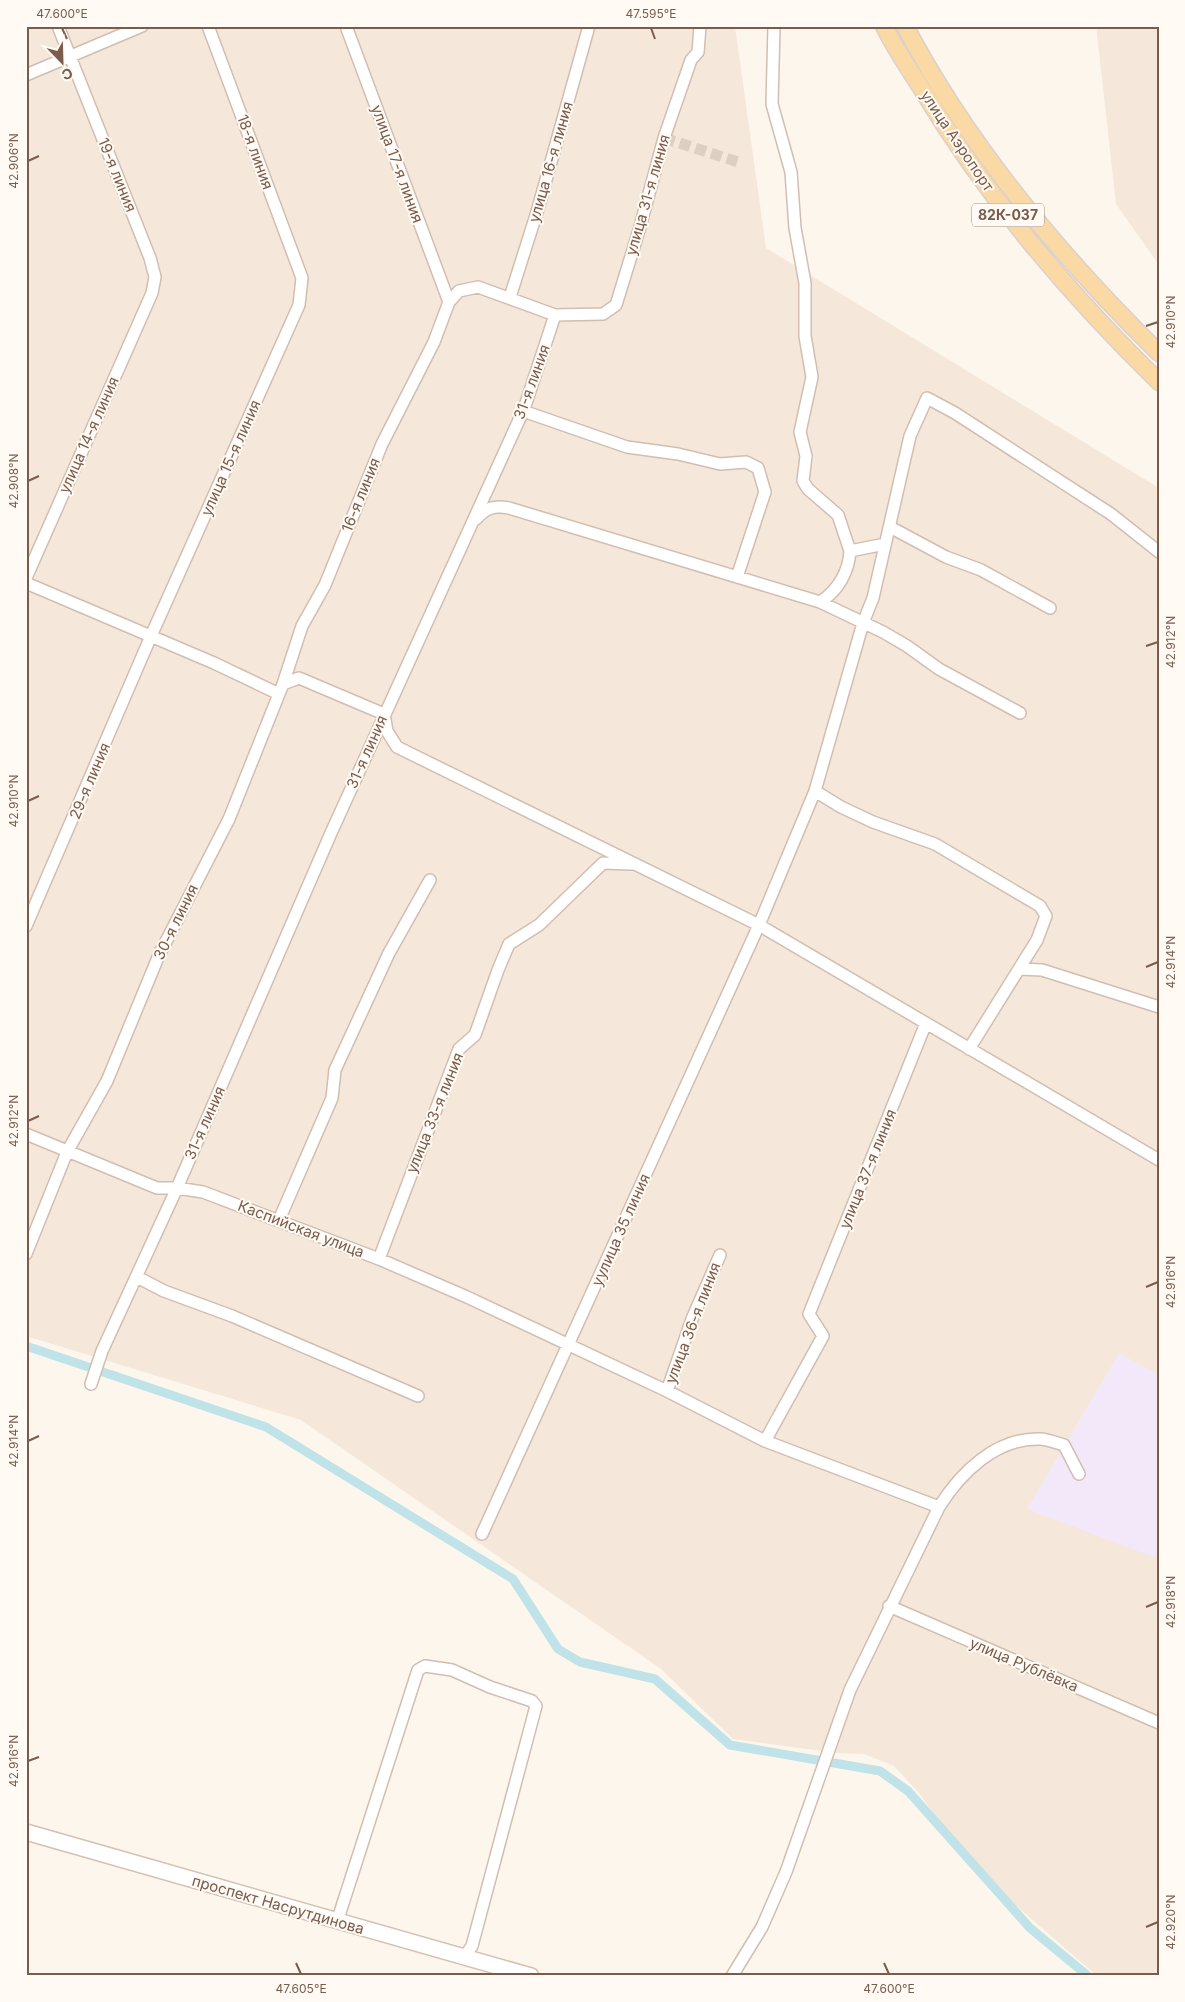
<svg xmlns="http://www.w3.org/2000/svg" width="1185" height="2002" font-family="Inter,sans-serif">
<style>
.residential{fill:#f5e8da}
.education{fill:#f3e8fa}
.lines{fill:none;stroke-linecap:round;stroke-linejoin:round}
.canal{stroke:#bfe3e8;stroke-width:9}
.street-tunnel{stroke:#dcd0c4;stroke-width:11;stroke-dasharray:11 5.5;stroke-linecap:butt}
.street-casing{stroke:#d1beb0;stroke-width:14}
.secondary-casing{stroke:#d6c0b0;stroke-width:18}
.primary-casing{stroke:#dad1cd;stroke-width:19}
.street{stroke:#fff;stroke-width:11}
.secondary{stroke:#fff;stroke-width:15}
.primary{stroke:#fbd9a5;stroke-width:16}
.ticks{fill:none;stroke:#7a5c4d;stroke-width:2}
.labels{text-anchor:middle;stroke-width:4;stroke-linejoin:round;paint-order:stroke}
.shield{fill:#fffaf3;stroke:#a28b7f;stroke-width:1}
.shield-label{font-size:14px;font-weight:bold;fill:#7a5c4d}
.street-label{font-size:15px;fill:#7a5c4d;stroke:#fffaf3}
.neatline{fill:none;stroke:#7a5c4d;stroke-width:2}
.ticks-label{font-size:12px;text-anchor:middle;fill:#7a5c4d}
</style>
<rect width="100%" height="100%" fill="#fdf6ec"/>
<path class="residential" d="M26,26H735L766,248L1159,488V1976H1097L1013,1903L941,1824L919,1793L894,1766L864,1754L837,1753L733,1739L661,1669L301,1420L26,1336Z
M1096,26H1159V265L1116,204Z"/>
<path class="education" d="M1119,1353L1159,1375V1548L1154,1557L1027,1509Z"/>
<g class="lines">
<path class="canal" d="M26,1346L266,1427L513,1579L558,1649L580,1662L655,1679L730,1745L880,1771L908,1791L1030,1928L1088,1976"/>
<path class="street-tunnel" d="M664,138L741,163"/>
<g class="street-casing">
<path id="street" d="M346,26L449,302
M774,26L772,104L791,172L795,228L805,283V336L812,377L800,432L806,456L803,481L808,489L838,515L850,551L885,544
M26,75L142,26
M510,297L537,212L589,26
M523,411L627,447L678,454L720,464L746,462L758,468L765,492L737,577
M476,519C486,508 494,505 509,508L820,602C838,591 849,571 850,551
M890,527L946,557L981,570L1050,608
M26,578L152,293L155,277L150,258L58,26
M26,583L214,663L279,694
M820,602L883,632L907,646L939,669L1020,713
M283,684L299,678L384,714L387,731L397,747L759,925L815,791L863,623L873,598L910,436L927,398L955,413L1111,514L1159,552
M815,791L841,807L873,822L935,844L1040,906L1046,916L1037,940L969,1049
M26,926L151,636L299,305L302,278L208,26
M1020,969L1042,970L1159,1007
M26,1134L157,1188H177L203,1192L379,1259L467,1297L667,1391L765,1441L939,1507L850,1690L786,1872L762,1927L732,1976
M279,1220L332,1098L335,1070L389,953L430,880
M26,1254L67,1152L107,1081L159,955L229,819L283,684L302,626L325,585L382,444L434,342L449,302L459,291L478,287L555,315L603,314L616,305L640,227L664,138L691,60L698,52L700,26
M379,1259L459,1049L475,1035L498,970L509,944L539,925L603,863L631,864
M137,1277L164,1291L232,1316L418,1396
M91,1384L102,1351L177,1188L331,833L524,409L555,315
M667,1391L692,1319L720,1255
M765,1441L823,1336L809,1314L926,1023
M939,1507C961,1472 997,1437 1041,1439C1049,1440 1057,1443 1064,1445L1079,1474
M482,1534L759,925L1159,1160
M889,1606L1159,1723
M337,1922L418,1670L425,1666L452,1670L490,1687L532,1701L536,1706L472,1946L464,1957"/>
</g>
<g class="secondary-casing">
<path id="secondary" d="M26,1832L531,1976"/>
</g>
<g class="primary-casing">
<path id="primary" d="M884,26C895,49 910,70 923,91C988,199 1069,294 1159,382
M905,26C970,149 1060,256 1159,353"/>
</g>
<use href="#street" class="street"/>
<use href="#secondary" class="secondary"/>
<use href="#primary" class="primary"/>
</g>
<path class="ticks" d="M62,28L67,39M651,28L655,39M28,161L39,156M1146,326L1158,322M28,481L39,476M1146,646L1158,642M28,801L39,796M1146,967L1158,962M28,1121L39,1116M1146,1287L1158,1282M28,1441L39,1436M1146,1607L1158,1602M28,1761L39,1757M1146,1927L1158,1922M296,1963L301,1974M884,1963L889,1974"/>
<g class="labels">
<rect class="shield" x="972" y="203.5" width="72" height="23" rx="4"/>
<g class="shield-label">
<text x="1008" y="220">82К-037</text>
</g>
<g class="street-label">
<text transform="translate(957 141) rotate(56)" y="5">улица Аэропорт</text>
<text transform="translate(255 152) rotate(70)" y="5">18-я линия</text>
<text transform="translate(551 162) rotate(-74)" y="5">улица 16-я линия</text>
<text transform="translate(397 164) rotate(70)" y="5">улица 17-я линия</text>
<text transform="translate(117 175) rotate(68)" y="5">19-я линия</text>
<text transform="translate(648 195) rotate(-74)" y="5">улица 31-я линия</text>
<text transform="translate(532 382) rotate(-70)" y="5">31-я линия</text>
<text transform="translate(89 435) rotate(-66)" y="5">улица 14-я линия</text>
<text transform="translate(231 458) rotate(-66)" y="5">улица 15-я линия</text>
<text transform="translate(361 495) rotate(-68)" y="5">16-я линия</text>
<text transform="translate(367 752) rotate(-66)" y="5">31-я линия</text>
<text transform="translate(90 781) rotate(-67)" y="5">29-я линия</text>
<text transform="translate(176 922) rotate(-64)" y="5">30-я линия</text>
<text transform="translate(435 1113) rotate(-68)" y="5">улица 33-я линия</text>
<text transform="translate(205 1123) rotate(-66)" y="5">31-я линия</text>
<text transform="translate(868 1169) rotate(-68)" y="5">улица 37-я линия</text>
<text transform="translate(301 1229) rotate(21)" y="5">Каспийская улица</text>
<text transform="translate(621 1230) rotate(-66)" y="5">уулица 35 линия</text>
<text transform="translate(693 1323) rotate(-69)" y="5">улица 36-я линия</text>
<text transform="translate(1024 1665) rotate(23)" y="5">улица Рублёвка</text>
<text transform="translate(278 1905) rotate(16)" y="5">проспект Насрутдинова</text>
</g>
</g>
<rect width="1185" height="2002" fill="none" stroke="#fffaf3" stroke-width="55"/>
<g transform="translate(62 62) rotate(157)" stroke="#fffaf3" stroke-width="4" paint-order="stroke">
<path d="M0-4L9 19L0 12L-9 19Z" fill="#7a5c4d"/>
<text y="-8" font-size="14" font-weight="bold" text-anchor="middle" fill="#7a5c4d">С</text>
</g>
<rect x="28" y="28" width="1130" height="1946" class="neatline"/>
<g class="ticks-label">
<text x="62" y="18">47.600°E</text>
<text x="651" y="18">47.595°E</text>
<text transform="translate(14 161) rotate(-90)" y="4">42.906°N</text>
<text transform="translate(1171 322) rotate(-90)" y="4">42.910°N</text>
<text transform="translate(14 481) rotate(-90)" y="4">42.908°N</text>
<text transform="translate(1171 642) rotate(-90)" y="4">42.912°N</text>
<text transform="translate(14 801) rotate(-90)" y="4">42.910°N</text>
<text transform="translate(1171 962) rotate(-90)" y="4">42.914°N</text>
<text transform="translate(14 1121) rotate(-90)" y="4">42.912°N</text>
<text transform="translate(1171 1282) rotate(-90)" y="4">42.916°N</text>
<text transform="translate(14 1441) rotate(-90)" y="4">42.914°N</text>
<text transform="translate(1171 1602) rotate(-90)" y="4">42.918°N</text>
<text transform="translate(14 1761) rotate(-90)" y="4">42.916°N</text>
<text transform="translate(1171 1922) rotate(-90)" y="4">42.920°N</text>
<text x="301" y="1993">47.605°E</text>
<text x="889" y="1993">47.600°E</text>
</g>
</svg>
